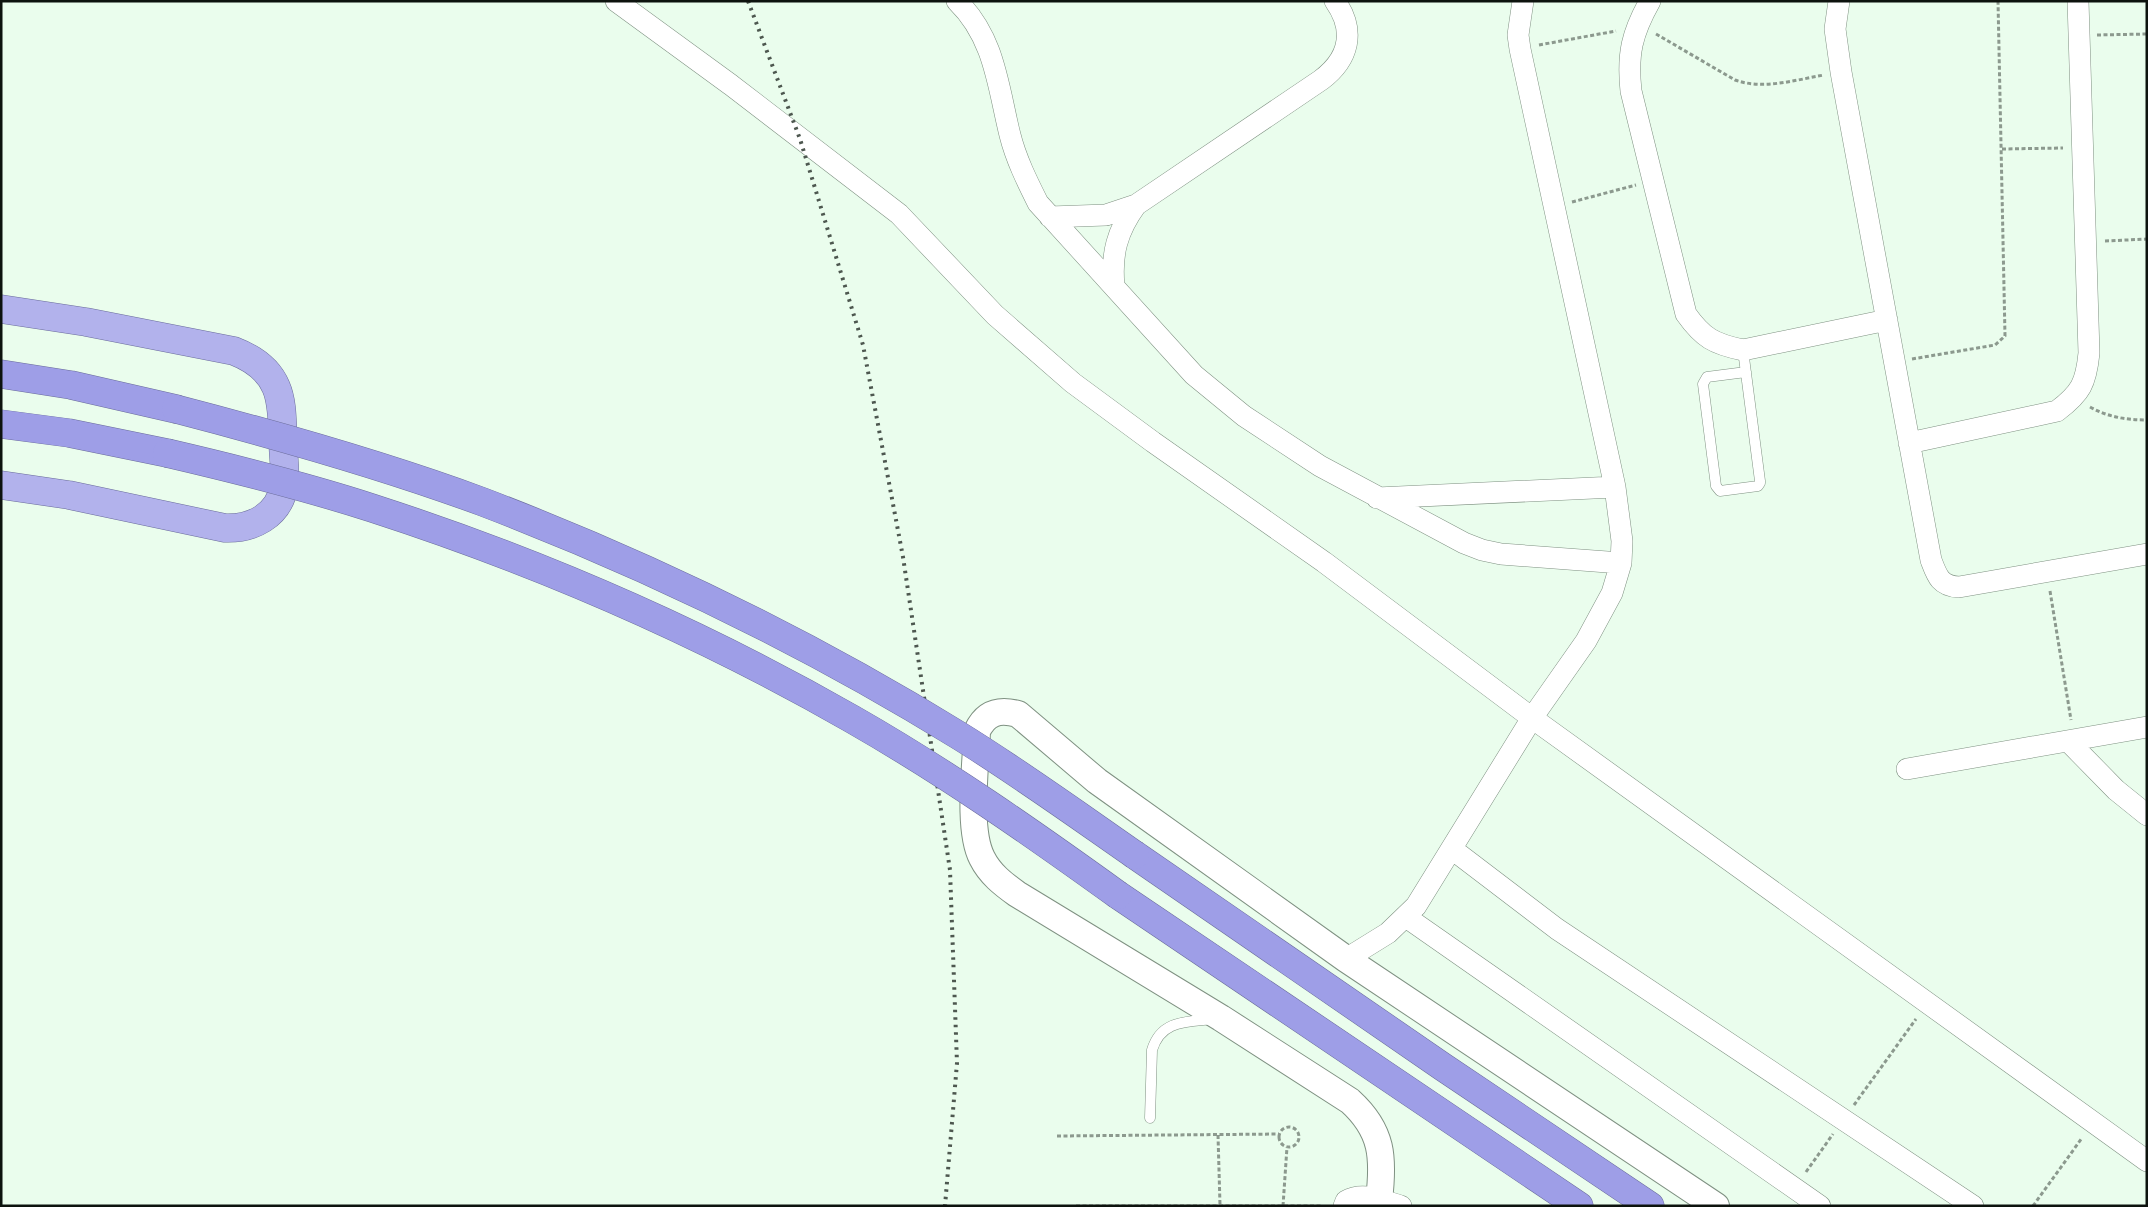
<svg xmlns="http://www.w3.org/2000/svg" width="2148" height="1207" font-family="Arial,sans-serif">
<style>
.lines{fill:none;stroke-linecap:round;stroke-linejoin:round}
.service-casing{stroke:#7f9182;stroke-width:11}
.minor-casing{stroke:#7f9182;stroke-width:22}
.tertiary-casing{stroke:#7f9182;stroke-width:28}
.trunk-casing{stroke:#6b6d9b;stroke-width:29}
.motorway-casing{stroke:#6b6d9b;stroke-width:29}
.path{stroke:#8c998e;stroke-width:3;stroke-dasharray:4 2.5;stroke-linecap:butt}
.service{stroke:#fff;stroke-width:10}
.minor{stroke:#fff;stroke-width:21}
.tertiary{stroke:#fff;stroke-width:26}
.trunk{stroke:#b2b2ec;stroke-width:28}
.motorway{stroke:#9e9ee7;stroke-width:28}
.rail{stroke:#4d574f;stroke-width:4;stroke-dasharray:2.5 5;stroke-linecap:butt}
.motorway-bridge-casing{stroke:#6b6d9b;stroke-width:29;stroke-linecap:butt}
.motorway-bridge{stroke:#9e9ee7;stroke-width:28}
</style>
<rect width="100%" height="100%" fill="#eafded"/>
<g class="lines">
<g class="service-casing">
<path id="service" d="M1743,350L1760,481V483L1758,486L1720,491L1716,486L1703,384L1707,377L1746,372
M1150,1118L1152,1050C1161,1020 1186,1022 1213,1019"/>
</g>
<g class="minor-casing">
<path id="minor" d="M616,1L731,85L899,214L995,315L1073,383L1153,442L1324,562L1532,718L2147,1161
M957,1C995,38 998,87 1010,135C1016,159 1027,181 1038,203L1194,375L1244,416L1320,466L1464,543L1482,550L1501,554L1621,563
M1650,1C1632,33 1627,54 1631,91L1686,314C1703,338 1714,344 1743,350L1887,320
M1839,1L1835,29L1841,72L1931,560C1937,576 1940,586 1959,587L2147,554
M1050,217L1106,215L1136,205L1321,80C1349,59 1356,31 1335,1
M1114,286C1111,254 1117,231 1136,205
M1909,443L2057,411C2081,393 2086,383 2089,353L2078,1
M1377,498L1615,487
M2068,741L2116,790L2147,815
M1907,769L2147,727
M1452,849L1557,929L1973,1206
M1406,917L1820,1206
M1346,959L1388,933L1416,906L1532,718L1586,641L1612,593L1621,563L1622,541L1615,487L1520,49L1518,35L1523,1
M1344,1206L1346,1201C1363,1191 1383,1201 1401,1206"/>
</g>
<g class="tertiary-casing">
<path id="tertiary" d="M1379,1200C1384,1158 1383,1131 1350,1101L1221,1018L1017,894C1003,884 990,874 982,858C967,829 976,764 977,731C986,712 999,709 1018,714L1097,781L1346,959L1716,1206"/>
</g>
<g class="trunk-casing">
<path id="trunk" d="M1,309L86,322L234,351C252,358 268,368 276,387C283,403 282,423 283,440C283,455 286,472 284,486C279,516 252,529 225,528L69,495L1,485"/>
</g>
<g class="motorway-casing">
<path id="motorway" d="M1,374L71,385L176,409
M1,424L69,433L167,453
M1135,855L1443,1067L1650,1206
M1118,895L1579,1206"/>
</g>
<path class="path" d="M1656,34L1735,80C1763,90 1795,80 1824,75
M2097,35L2147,34
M1539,45L1616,31
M2002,149L2063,148
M1572,202L1636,185
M2105,241L2147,239
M1912,359L1995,345L2005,336L1998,1
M2090,407C2108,417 2126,420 2147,420
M2050,591L2071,720
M1854,1105L1916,1019
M1279 1137a10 10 0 1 1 20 0a10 10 0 1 1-20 0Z
M1218,1135L1220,1205
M1057,1136L1279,1134
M1806,1172L1833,1134
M1076,1206H1322
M1283,1206L1287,1147
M2033,1206L2082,1138"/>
<use href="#service" class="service"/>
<use href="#minor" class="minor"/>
<use href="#tertiary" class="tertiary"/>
<use href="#trunk" class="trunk"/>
<use href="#motorway" class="motorway"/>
<path class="rail" d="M748,1L800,139L863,345L903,557L950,870L957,1063L945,1206"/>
<g class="motorway-bridge-casing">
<path id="motorway-bridge" d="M176,409C280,436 383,465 483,502C648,565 807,642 958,735C1018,772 1076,814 1135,855
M167,453C236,469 304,486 372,508C539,562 700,632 852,719C945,772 1032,833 1118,895"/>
</g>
<use href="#motorway-bridge" class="motorway-bridge"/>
</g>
<rect width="2148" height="1207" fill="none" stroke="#0d130e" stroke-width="5"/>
</svg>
